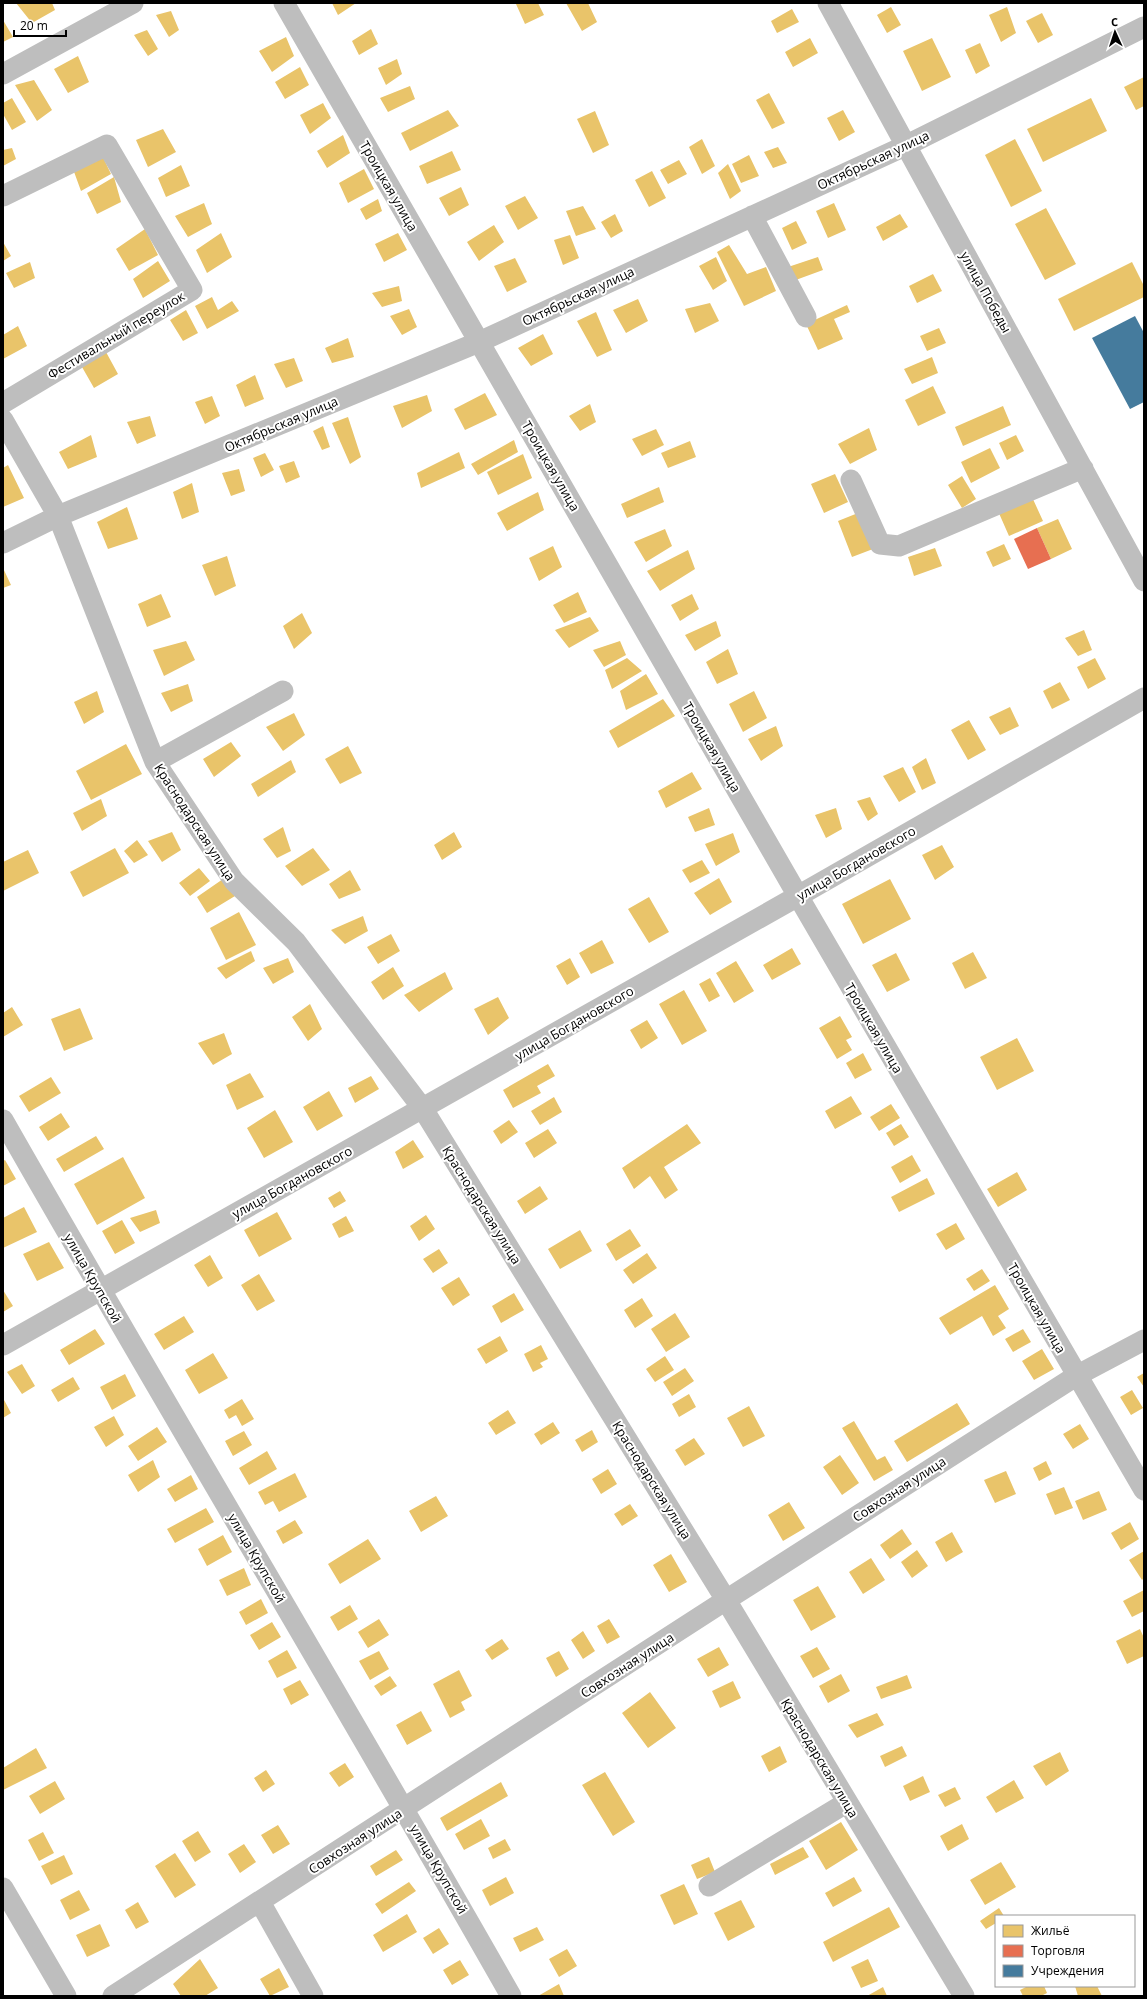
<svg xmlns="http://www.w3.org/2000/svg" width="1147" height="1999" font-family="'Open Sans',sans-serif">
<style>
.homes{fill:#e9c46a}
.shops{fill:#e76f51}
.public{fill:#457b9d}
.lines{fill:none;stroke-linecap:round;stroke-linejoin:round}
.minor{stroke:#bebebe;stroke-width:21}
.labels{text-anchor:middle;stroke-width:4;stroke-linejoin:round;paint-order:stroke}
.street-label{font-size:13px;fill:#000;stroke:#fff}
</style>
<rect width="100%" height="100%" fill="#fff"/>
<path class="homes" d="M16,3H52L55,10L32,23Z
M332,3H356L338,15Z
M518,3H538L544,15L525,24L516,4Z
M566,3H588L597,22L582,31Z
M891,7L901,25L887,33L877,15Z
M1007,7L1016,33L1001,42L989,15Z
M792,9L799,22L777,33L771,21Z
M171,11L179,30L169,37L156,15Z
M1042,13L1053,35L1038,43L1026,21Z
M3,20L13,37L3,42Z
M371,29L378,44L359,55L352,41Z
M147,30L158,49L148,56L134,35Z
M286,37L294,56L272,72L259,51Z
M810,38L818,53L793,67L785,52Z
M932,38L951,77L922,91L903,51Z
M980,43L990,66L976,74L965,50Z
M78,56L89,82L68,93L54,69Z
M397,59L402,74L386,85L378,68Z
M300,67L309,85L285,99L275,82Z
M1144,77V106L1136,110L1124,87Z
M34,80L52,110L37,121L15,85Z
M410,86L415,99L388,112L380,98Z
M769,93L785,123L772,129L756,100Z
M12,98L26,122L12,130L3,114V103Z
M1091,98L1107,131L1043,162L1027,129Z
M323,103L331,118L310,134L300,115Z
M448,110L459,126L410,151L401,133Z
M843,110L855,132L839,141L827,118Z
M595,111L609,145L593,153L577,119Z
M163,129L176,152L148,167L136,140Z
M343,135L350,153L327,168L317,151Z
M702,139L715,166L702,174L689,147Z
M1015,139L1042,191L1011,207L985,155Z
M778,147L787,163L773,168L764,152Z
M12,148L16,159L3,166V150Z
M452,151L461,170L427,184L419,166Z
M101,153L111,174L81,191L73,169Z
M749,155L759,176L741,183L732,164Z
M679,160L687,174L668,184L660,170Z
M728,164L741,191L730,199L718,173Z
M181,165L190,186L166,197L158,178Z
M364,169L374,189L348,203L339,183Z
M652,171L666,198L649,207L635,180Z
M114,177L121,202L97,214L87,193Z
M461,187L469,205L449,216L439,198Z
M525,196L538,218L518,230L505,206Z
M378,199L382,211L366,220L360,209Z
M204,203L212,224L188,237L175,216Z
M834,203L846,230L828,238L816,211Z
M583,206L596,229L576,236L566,211Z
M1046,208L1076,264L1045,280L1015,224Z
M615,214L623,231L611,238L601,222Z
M900,214L908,227L883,241L876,227Z
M796,221L807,243L792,250L782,228Z
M494,225L504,242L479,261L467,242Z
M145,229L158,255L129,271L116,249Z
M221,233L232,257L207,273L196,250Z
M398,233L407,250L384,262L375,244Z
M570,235L579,258L563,265L554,240Z
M3,242L11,256L3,261Z
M729,245L747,274L766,267L776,291L744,306L717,252Z
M716,257L727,281L713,290L699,266Z
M818,257L823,270L793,281L788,267Z
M515,258L527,282L507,292L494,266Z
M158,261L170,281L143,298L133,279Z
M30,262L35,278L14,288L6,273Z
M1132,262L1144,286V297L1074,331L1058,299Z
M933,274L942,291L917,303L909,286Z
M399,286L402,301L382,307L372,293Z
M212,297L218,310L232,301L239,311L207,329L195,306Z
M638,299L648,321L626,333L613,310Z
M710,303L719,321L695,333L685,309Z
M847,305L850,312L834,319L843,339L818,350L806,324Z
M409,309L417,327L402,335L390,316Z
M186,310L198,333L183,341L170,320Z
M596,312L612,350L597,357L577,321Z
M18,326L27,346L3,359V335Z
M939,328L946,343L927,351L920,336Z
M543,334L553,354L531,366L518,348Z
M348,338L354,357L332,363L325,348Z
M106,352L118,374L94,388L82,367Z
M932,357L938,373L912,384L904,369Z
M294,358L303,381L286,388L274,364Z
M255,375L264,399L245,407L236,385Z
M933,386L946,413L918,426L905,400Z
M485,393L497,415L465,430L454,409Z
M427,395L432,411L402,428L393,406Z
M212,396L220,416L205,424L195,402Z
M590,404L596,422L580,431L569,416Z
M1003,406L1011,425L963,446L955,427Z
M150,416L156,436L137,444L127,422Z
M348,417L361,457L350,464L332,423Z
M323,426L330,447L322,450L313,431Z
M869,428L877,450L850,464L838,444Z
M656,429L664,445L642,456L632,439Z
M91,435L97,457L68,469L59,452Z
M1016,435L1024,451L1007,460L999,443Z
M514,440L518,452L478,475L471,464Z
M690,441L696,457L668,468L661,453Z
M990,448L1000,468L971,483L961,462Z
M459,452L465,468L421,488L417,473Z
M265,453L274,470L261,477L253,458Z
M523,454L532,478L498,495L487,472Z
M294,461L300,477L286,483L279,466Z
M8,465L24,498L3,507V468Z
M239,469L245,491L231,496L222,473Z
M835,474L848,502L824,513L811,484Z
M962,476L976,499L962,508L948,485Z
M192,483L199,512L182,519L173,492Z
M659,487L664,502L627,518L621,504Z
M538,492L544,510L507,531L497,513Z
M1032,497L1043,521L1009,536L998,511Z
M127,507L138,539L108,549L97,522Z
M858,513L873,549L852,557L838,521Z
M1058,519L1072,549L1051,559L1037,528Z
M665,529L672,546L646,562L634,542Z
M1004,544L1011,559L993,567L986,552Z
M553,546L562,567L539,581L529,558Z
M935,548L942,566L914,576L908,557Z
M688,550L695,569L660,591L647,571Z
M227,556L236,586L215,596L202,565Z
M3,568L11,585L3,588Z
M578,592L587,612L564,623L553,605Z
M161,594L171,617L147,627L138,604Z
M692,594L699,609L680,621L671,605Z
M302,613L312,633L294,649L283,626Z
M590,617L599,631L569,648L555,630Z
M716,621L721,636L695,651L685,635Z
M1084,630L1092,650L1078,656L1065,638Z
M186,641L195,660L164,676L153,650Z
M620,641L626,655L604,667L593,650Z
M728,649L738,674L717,684L706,662Z
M627,658L642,671L612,689L605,670Z
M1095,658L1106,679L1088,689L1077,667Z
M646,674L658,694L626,710L620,691Z
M1060,682L1070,700L1052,709L1043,691Z
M188,684L193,701L171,712L161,693Z
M97,691L104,712L84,724L74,702Z
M754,691L767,718L743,732L729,704Z
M663,699L675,716L618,748L609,731Z
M1010,707L1019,726L1000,735L989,717Z
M294,713L305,735L283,751L266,727Z
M969,720L986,750L968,760L951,730Z
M776,726L783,746L761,761L748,739Z
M231,742L241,756L214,777L203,759Z
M126,744L142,774L91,800L76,771Z
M348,746L362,773L340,784L325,759Z
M926,758L936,783L922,790L912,767Z
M291,760L296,772L258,797L251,784Z
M903,767L916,792L899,802L883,776Z
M692,772L702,789L666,808L658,791Z
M870,797L878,814L868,821L857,801Z
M101,799L107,816L82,831L73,813Z
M709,808L715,825L695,832L688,817Z
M836,808L842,829L826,838L815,815Z
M283,827L291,851L277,858L263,839Z
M172,832L181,850L162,862L148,841Z
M454,832L462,847L442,860L434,845Z
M733,833L740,852L716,866L705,844Z
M137,840L148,855L134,863L124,851Z
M942,845L954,867L935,880L922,855Z
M115,848L129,873L83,897L70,872Z
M313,848L330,870L302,886L285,866Z
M28,850L39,873L3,891V862Z
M702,860L710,873L690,883L682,870Z
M199,868L210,881L190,896L179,883Z
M350,870L361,890L339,899L329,884Z
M719,878L732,902L710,915L694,893Z
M223,879L235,896L207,913L197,897Z
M890,879L911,919L863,944L842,904Z
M649,897L669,932L649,943L628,909Z
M239,912L256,945L226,960L210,928Z
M363,916L368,931L345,944L331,930Z
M391,934L400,951L378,964L367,947Z
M602,940L614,963L591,974L579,953Z
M792,948L801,964L772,980L763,965Z
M251,951L255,961L226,979L217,968Z
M973,952L987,978L965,989L952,963Z
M896,953L910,980L887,992L872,965Z
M288,958L294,972L273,984L263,968Z
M570,958L580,977L567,985L556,966Z
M736,961L754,991L734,1003L716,973Z
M393,967L404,986L383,1000L371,982Z
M445,972L453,989L419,1012L404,995Z
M710,978L720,996L709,1002L699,984Z
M684,990L707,1031L682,1045L659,1004Z
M498,997L509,1018L488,1035L474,1009Z
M310,1004L322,1029L308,1041L292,1017Z
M12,1007L23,1025L3,1037V1013Z
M80,1008L93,1039L64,1051L51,1019Z
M840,1016L852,1037L846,1040L852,1050L837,1059L819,1028Z
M647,1020L658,1038L641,1049L630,1030Z
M224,1033L232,1054L213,1065L198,1043Z
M1017,1038L1034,1071L997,1090L980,1057Z
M863,1053L872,1070L855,1079L846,1063Z
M548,1064L555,1076L537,1086L541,1093L513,1108L503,1090Z
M250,1073L264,1097L237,1110L226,1085Z
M371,1076L379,1089L355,1103L348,1088Z
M51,1077L61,1093L29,1112L19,1096Z
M329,1091L343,1116L317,1131L303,1107Z
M851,1096L862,1114L835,1129L825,1111Z
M554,1097L562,1112L540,1125L531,1111Z
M891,1104L900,1118L879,1131L870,1117Z
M275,1110L293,1142L264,1158L247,1128Z
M61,1113L70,1127L48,1141L39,1127Z
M509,1120L518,1132L501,1144L493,1131Z
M687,1124L701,1143L664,1167L678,1190L665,1199L650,1176L634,1189L622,1168Z
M901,1124L909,1137L894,1146L886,1133Z
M548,1129L557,1143L534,1158L525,1143Z
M96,1136L104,1149L64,1172L56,1159Z
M413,1140L424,1157L403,1169L395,1152Z
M912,1155L921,1171L900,1183L891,1167Z
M123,1157L145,1198L97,1225L74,1184Z
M5,1160L16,1179L3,1186V1161Z
M1017,1172L1027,1190L998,1207L987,1189Z
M927,1178L935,1194L899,1212L891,1197Z
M540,1186L548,1199L525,1214L517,1201Z
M340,1191L346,1201L334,1208L328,1198Z
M24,1207L37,1232L3,1248V1218Z
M156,1210L160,1223L140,1232L130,1218Z
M277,1212L292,1239L259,1257L244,1230Z
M426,1215L435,1229L419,1241L410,1226Z
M346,1216L354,1231L339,1238L332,1224Z
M122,1220L135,1243L115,1254L102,1231Z
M956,1223L965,1239L946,1250L936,1234Z
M630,1229L641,1246L616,1261L606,1244Z
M580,1230L592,1251L560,1269L548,1249Z
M49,1242L64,1268L37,1281L23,1254Z
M439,1249L448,1263L433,1273L423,1259Z
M647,1253L657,1268L633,1284L623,1270Z
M210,1255L223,1278L208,1287L194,1265Z
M982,1269L990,1281L974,1291L966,1279Z
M259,1274L275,1301L257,1311L241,1285Z
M459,1277L470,1295L453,1306L441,1288Z
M995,1285L1009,1309L998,1316L1006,1328L993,1336L982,1316L950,1335L939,1318Z
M3,1290L13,1306L3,1312Z
M514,1293L524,1310L501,1323L492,1306Z
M642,1298L653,1316L635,1328L624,1310Z
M675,1313L690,1337L666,1352L651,1329Z
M184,1316L194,1332L164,1350L154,1334Z
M95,1329L105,1344L69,1365L60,1350Z
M1023,1329L1031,1342L1013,1352L1005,1339Z
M500,1336L508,1351L486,1364L477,1349Z
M541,1345L548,1359L540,1363L543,1367L533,1372L524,1354Z
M1042,1349L1054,1369L1034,1380L1022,1361Z
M213,1353L228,1378L199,1394L185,1370Z
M665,1356L674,1370L655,1382L646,1369Z
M22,1364L35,1386L22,1394L7,1372Z
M685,1368L694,1381L672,1396L663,1382Z
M1144,1373V1387L1137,1377Z
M125,1374L136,1396L112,1410L100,1387Z
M73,1377L80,1389L58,1402L51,1390Z
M1132,1390L1143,1408L1131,1415L1120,1397Z
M689,1394L696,1407L679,1417L672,1404Z
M3,1398L11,1413L3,1418Z
M242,1399L254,1419L242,1426L236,1415L229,1419L224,1410Z
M957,1403L970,1424L907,1462L894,1441Z
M749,1406L765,1436L743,1447L727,1418Z
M508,1410L516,1423L496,1435L488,1423Z
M114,1416L124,1435L106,1447L94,1427Z
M854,1421L877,1460L885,1456L893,1470L874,1481L842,1428Z
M553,1422L560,1433L541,1445L534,1434Z
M1080,1424L1089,1439L1073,1449L1063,1434Z
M157,1427L167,1442L138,1461L128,1446Z
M592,1430L598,1442L582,1452L575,1440Z
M244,1431L252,1445L233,1456L225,1441Z
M694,1438L705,1454L685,1466L675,1450Z
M267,1451L277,1469L249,1485L239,1468Z
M840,1455L859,1483L842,1495L823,1467Z
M153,1460L160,1477L138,1492L128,1475Z
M1046,1461L1052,1474L1039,1481L1033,1468Z
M608,1469L617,1484L601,1494L592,1479Z
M1006,1471L1016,1494L995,1503L984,1480Z
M295,1473L307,1497L279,1512L273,1501L265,1505L258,1492Z
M191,1475L198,1489L175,1502L167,1489Z
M1064,1487L1073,1508L1055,1515L1046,1494Z
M1099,1491L1107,1510L1083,1520L1075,1501Z
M436,1496L448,1516L421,1532L409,1511Z
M789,1502L805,1528L783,1541L768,1515Z
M630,1504L638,1516L622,1526L614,1514Z
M206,1508L214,1522L175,1543L167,1529Z
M295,1520L303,1533L283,1544L276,1531Z
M1130,1522L1139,1539L1121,1550L1111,1533Z
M902,1529L912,1544L890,1559L880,1545Z
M952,1532L963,1552L946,1562L935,1542Z
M223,1535L232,1552L207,1566L198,1549Z
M368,1539L381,1559L340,1584L328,1564Z
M917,1550L928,1566L912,1578L901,1562Z
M1144,1551V1578L1142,1580L1129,1560Z
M671,1554L687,1582L669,1592L653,1565Z
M871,1558L885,1580L863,1594L849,1572Z
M244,1568L251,1585L227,1596L219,1580Z
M818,1586L836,1617L811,1631L793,1600Z
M1144,1590V1611L1132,1617L1123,1601Z
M261,1599L268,1613L246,1625L239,1612Z
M350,1605L358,1619L338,1631L330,1617Z
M379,1619L389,1635L368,1648L358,1632Z
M609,1619L620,1637L607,1644L597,1626Z
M272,1622L281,1637L259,1650L250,1635Z
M1140,1629L1144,1638V1656L1127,1664L1116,1641Z
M583,1631L595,1651L583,1659L571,1640Z
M502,1639L509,1649L492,1660L485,1650Z
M719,1647L729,1665L708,1677L697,1659Z
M817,1647L830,1669L813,1678L800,1656Z
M287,1650L297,1668L277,1678L268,1661Z
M379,1651L389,1669L370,1680L359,1661Z
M559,1651L569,1669L556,1677L546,1658Z
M459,1670L472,1696L461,1702L465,1710L450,1718L433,1684Z
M841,1674L850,1691L828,1703L819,1686Z
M907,1675L912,1688L881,1699L876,1687Z
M390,1676L397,1686L381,1696L374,1686Z
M300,1680L309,1695L291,1705L283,1689Z
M733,1681L741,1698L720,1708L712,1691Z
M650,1692L676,1728L648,1748L622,1713Z
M421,1711L432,1731L407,1745L396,1725Z
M877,1713L884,1725L857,1738L848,1725Z
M780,1746L787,1762L769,1772L761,1756Z
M902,1746L907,1756L885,1767L880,1756Z
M36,1748L47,1768L3,1790V1768Z
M1060,1752L1069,1771L1046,1786L1033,1766Z
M345,1763L354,1777L339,1787L329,1773Z
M266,1770L275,1784L263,1792L254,1778Z
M605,1772L635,1822L613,1836L582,1785Z
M923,1776L930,1792L910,1801L903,1786Z
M1014,1780L1024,1798L996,1813L986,1797Z
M55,1781L65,1799L40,1814L29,1796Z
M501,1782L508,1796L447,1831L440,1818Z
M955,1787L961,1799L945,1807L938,1795Z
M481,1819L490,1836L464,1850L455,1834Z
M841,1822L858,1850L826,1870L809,1841Z
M962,1824L969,1839L948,1851L940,1836Z
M278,1825L290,1844L273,1854L261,1835Z
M198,1831L211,1852L195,1862L182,1841Z
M43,1832L54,1853L39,1861L28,1840Z
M505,1839L511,1850L493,1859L488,1848Z
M244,1844L256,1862L240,1873L228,1854Z
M803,1847L809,1857L775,1875L770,1864Z
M396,1850L403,1860L376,1876L370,1866Z
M175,1853L196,1885L175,1898L155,1866Z
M64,1855L73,1874L51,1885L41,1866Z
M709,1857L715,1872L697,1879L691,1865Z
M1001,1862L1016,1887L985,1905L970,1880Z
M506,1877L514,1893L490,1906L482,1890Z
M854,1877L862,1891L833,1907L825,1893Z
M409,1882L416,1891L382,1914L375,1904Z
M684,1884L698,1914L674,1925L660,1895Z
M79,1890L90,1910L70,1920L60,1900Z
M741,1900L755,1927L728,1941L714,1913Z
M138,1902L149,1922L136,1929L125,1910Z
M889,1907L900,1927L833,1962L823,1942Z
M999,1908L1004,1916H996V1923L986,1929L980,1921Z
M407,1914L417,1932L383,1952L373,1935Z
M100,1924L110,1946L87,1957L76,1935Z
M537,1927L544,1940L520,1952L513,1938Z
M439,1928L449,1944L433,1954L423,1938Z
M567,1949L577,1966L559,1977L549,1959Z
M200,1959L218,1988L205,1996H181L173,1984Z
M868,1959L878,1981L861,1988L851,1967Z
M460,1960L469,1975L452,1985L443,1970Z
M279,1968L289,1987L270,1996L260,1979Z
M559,1984L564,1996H538Z
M1028,1986H1044L1047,1993L1041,1996H1023L1020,1990Z
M1075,1986H1097L1102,1996H1078Z
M883,1987L887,1996H867Z"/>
<path class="shops" d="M1037,528L1051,559L1028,569L1014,539Z"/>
<path class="public" d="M1135,316L1144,333V402L1130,409L1092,338Z"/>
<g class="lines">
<path class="minor" d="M284,3L798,896L1144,1490
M828,3L1144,581
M3,74L133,3
M3,196L107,145L192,290L3,403
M752,216L806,317
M3,420L58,516L155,762L234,881L296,942L423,1109L726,1600L964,1996
M851,480L880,544L899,546L1083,468
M3,543L58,516L479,342L905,146L1144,27
M155,762L283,691
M3,1120C170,1413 344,1702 511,1996
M3,1345L798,896L1144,698
M709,1886L846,1803
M3,1888L66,1996
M260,1902L313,1996
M113,1996L726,1600L1076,1376L1144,1340"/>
</g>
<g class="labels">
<g class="street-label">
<text transform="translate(873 160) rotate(-25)" y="5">Октябрьская улица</text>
<text transform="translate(389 186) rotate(60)" y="5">Троицкая улица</text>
<text transform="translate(986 292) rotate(61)" y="5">улица Победы</text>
<text transform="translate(578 296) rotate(-25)" y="5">Октябрьская улица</text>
<text transform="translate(116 335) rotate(-31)" y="5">Фестивальный переулок</text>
<text transform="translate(281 424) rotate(-23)" y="5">Октябрьская улица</text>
<text transform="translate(551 466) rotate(60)" y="5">Троицкая улица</text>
<text transform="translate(712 747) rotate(60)" y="5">Троицкая улица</text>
<text transform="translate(195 822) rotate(57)" y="5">Краснодарская улица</text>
<text transform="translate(856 863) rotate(-30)" y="5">улица Богдановского</text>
<text transform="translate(574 1023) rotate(-30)" y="5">улица Богдановского</text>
<text transform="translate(874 1028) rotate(60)" y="5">Троицкая улица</text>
<text transform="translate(292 1182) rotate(-29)" y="5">улица Богдановского</text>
<text transform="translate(482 1205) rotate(58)" y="5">Краснодарская улица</text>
<text transform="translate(93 1278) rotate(60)" y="5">улица Крупской</text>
<text transform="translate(1037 1308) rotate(60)" y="5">Троицкая улица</text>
<text transform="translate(652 1480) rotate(58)" y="5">Краснодарская улица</text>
<text transform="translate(899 1489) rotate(-33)" y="5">Совхозная улица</text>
<text transform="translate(257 1558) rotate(60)" y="5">улица Крупской</text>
<text transform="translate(627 1665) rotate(-33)" y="5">Совхозная улица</text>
<text transform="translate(820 1758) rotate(59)" y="5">Краснодарская улица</text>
<text transform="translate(355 1841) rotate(-33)" y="5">Совхозная улица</text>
<text transform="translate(439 1869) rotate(60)" y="5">улица Крупской</text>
</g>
</g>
<rect width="1147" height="1999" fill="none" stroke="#000000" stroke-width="8"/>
<rect x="995" y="1915" width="140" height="72" fill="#ffffff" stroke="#999999"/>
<rect x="1003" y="1925" width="20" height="12" fill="#e9c46a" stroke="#999999"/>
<text x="1031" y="1935" font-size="12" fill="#000000">Жильё</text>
<rect x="1003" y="1945" width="20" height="12" fill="#e76f51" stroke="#999999"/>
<text x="1031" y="1955" font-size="12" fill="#000000">Торговля</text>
<rect x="1003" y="1965" width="20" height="12" fill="#457b9d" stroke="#999999"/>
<text x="1031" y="1975" font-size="12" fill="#000000">Учреждения</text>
<g transform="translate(1115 32) rotate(357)" stroke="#ffffff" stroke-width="3" paint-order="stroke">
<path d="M0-3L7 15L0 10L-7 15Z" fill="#000000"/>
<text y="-6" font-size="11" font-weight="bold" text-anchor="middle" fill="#000000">С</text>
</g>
<path d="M14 30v6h52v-6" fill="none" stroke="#000000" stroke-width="2"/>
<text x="20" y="30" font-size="12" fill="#000000" stroke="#ffffff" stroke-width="3" paint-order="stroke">20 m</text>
</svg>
